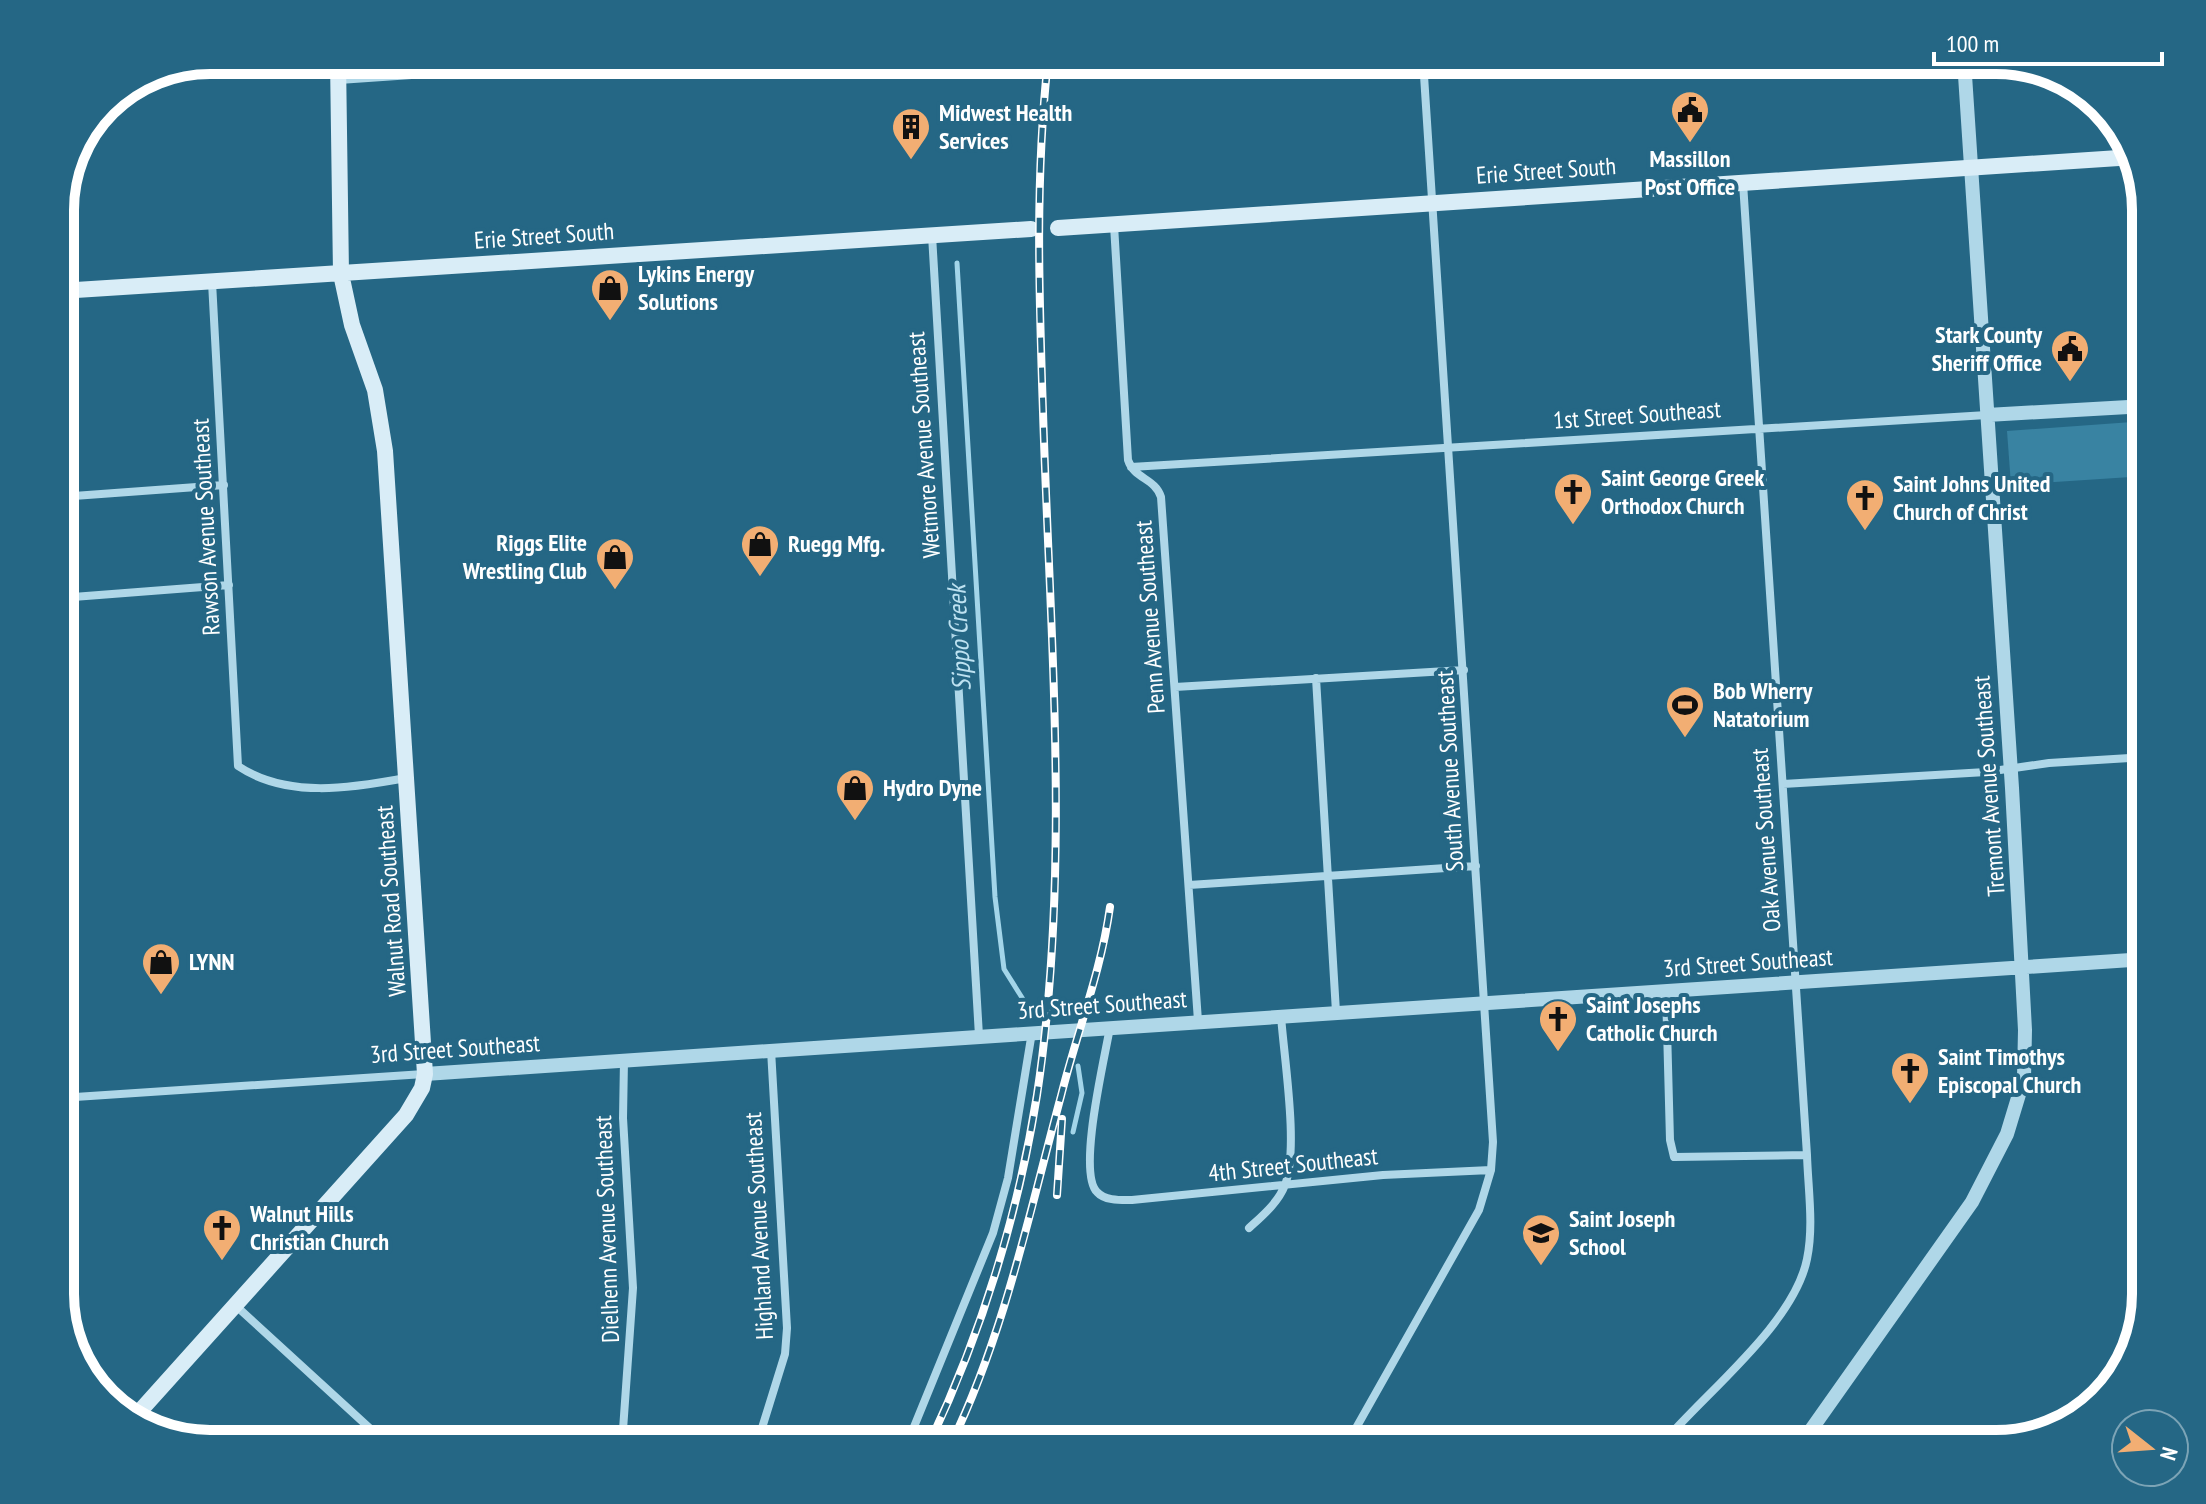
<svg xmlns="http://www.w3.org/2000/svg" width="2206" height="1504" font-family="'PT Sans Narrow',sans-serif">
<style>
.green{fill:#3983a2}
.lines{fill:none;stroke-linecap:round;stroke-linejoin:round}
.stream{stroke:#a3d5e9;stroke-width:5}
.minor{stroke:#afd7e8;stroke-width:8}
.tertiary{stroke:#afd7e8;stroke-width:14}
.secondary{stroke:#d9edf7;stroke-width:16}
.rail-casing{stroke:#fff;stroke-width:8}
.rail{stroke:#256785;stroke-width:5;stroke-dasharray:15;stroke-linecap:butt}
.labels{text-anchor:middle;stroke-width:8;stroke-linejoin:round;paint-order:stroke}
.poi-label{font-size:24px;font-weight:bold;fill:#fff;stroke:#256785;text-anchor:start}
.street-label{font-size:24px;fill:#fff;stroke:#256785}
.water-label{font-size:26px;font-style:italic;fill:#bee2f1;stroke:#256785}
.rim{fill:none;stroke:#fff;stroke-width:10}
</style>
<rect width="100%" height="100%" fill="#256785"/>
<path class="green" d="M2146,421V476L2011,485L2007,431Z"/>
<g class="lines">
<path class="stream" d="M957,263L995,897L1004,969L1026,1004
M1073,1132L1082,1093L1078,1066"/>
<path class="minor" d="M339,80L631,60
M1114,225L1128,460C1134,479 1155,478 1161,497L1198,1021
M932,235L979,1036
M212,282L238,766C287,799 352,788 406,778
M1131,467L1987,415
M60,497L224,485
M60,598L229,585
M1316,678L1336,1012
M1175,687L1464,670
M1783,784L1986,772L2049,763L2146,757
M1189,885L1476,866
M1666,991L1670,1140L1674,1157L1807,1155
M1110,1027C1105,1057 1077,1172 1097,1192C1105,1201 1121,1200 1132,1200L1383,1175L1491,1170
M60,1098L424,1074
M1249,1228C1262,1216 1278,1203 1285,1185C1299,1149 1284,1058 1281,1016
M235,1305L387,1444
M622,1444L633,1288L623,1118L624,1060
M757,1444L785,1354L787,1328L771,1050
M907,1444L993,1233L1008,1178L1032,1032
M1347,1444L1479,1210L1491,1170L1493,1142L1423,60
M1662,1444C1706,1392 1794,1324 1807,1259C1814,1226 1808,1188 1807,1155L1743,183"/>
<path class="tertiary" d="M1987,415L2146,406
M425,1074L2146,959
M1801,1444L1972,1202L2007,1134L2024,1078L2025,1030L2012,788L1964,60"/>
<path class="secondary" d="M1058,228L2134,157
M60,291L1031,229
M132,1420L406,1115L422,1088L425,1074L385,451L375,390L352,325L341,274L338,60"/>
<g class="rail-casing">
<path id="rail" d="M1057,1195L1062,1119
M929,1444C981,1334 1018,1215 1037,1095C1071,870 1050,638 1043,412C1039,294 1035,177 1048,60
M951,1444C1005,1332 1029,1214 1061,1096C1077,1032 1101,972 1110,907"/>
</g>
<use href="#rail" class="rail"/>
</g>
<defs>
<g id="civic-pin" transform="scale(2)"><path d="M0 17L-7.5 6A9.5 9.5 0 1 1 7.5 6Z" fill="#f2ae73" stroke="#256785"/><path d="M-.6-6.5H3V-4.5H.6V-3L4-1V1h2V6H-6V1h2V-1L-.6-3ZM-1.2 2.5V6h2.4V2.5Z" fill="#111"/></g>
<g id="building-pin" transform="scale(2)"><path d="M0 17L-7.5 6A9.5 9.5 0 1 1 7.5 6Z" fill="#f2ae73" stroke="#256785"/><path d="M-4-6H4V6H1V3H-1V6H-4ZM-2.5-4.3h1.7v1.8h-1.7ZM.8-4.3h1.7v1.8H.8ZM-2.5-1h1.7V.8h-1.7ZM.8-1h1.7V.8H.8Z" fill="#111"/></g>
<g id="shop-pin" transform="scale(2)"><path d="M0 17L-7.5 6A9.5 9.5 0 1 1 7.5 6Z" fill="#f2ae73" stroke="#256785"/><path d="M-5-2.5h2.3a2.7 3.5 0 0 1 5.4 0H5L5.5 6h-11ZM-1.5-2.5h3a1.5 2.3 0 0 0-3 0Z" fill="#111"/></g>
<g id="church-pin" transform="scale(2)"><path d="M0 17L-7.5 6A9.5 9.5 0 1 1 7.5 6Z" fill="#f2ae73" stroke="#256785"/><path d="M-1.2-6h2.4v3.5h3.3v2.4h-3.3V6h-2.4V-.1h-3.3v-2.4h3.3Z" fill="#111"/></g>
<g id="stadium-pin" transform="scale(2)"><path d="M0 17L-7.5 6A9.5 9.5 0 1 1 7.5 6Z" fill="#f2ae73" stroke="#256785"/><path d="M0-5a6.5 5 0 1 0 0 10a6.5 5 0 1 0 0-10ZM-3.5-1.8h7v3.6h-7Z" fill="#111"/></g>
<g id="school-pin" transform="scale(2)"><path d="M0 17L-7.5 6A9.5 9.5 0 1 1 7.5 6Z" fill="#f2ae73" stroke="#256785"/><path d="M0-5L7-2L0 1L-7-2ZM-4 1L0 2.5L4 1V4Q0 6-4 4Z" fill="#111"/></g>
</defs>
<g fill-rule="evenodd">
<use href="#civic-pin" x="1690" y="110"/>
<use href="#building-pin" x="911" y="127"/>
<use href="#shop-pin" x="610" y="288"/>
<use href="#civic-pin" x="2070" y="349"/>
<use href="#church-pin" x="1573" y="492"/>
<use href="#church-pin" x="1865" y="498"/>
<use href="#shop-pin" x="760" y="544"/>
<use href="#shop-pin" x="615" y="557"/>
<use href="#stadium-pin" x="1685" y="705"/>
<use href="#shop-pin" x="855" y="788"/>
<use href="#shop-pin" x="161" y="962"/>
<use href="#church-pin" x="1558" y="1019"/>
<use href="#church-pin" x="1910" y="1071"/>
<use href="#church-pin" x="222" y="1228"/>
<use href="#school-pin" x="1541" y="1233"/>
</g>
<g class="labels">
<g class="poi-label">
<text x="939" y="121">Midwest Health<tspan x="939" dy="28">Services</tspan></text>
<text x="1690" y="167" text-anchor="middle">Massillon<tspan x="1690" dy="28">Post Office</tspan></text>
<text x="638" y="282">Lykins Energy<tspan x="638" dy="28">Solutions</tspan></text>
<text x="2042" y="343" text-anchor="end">Stark County<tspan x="2042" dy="28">Sheriff Office</tspan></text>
<text x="1601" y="486">Saint George Greek<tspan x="1601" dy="28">Orthodox Church</tspan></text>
<text x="1893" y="492">Saint Johns United<tspan x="1893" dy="28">Church of Christ</tspan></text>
<text x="587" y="551" text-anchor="end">Riggs Elite<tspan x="587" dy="28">Wrestling Club</tspan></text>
<text x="788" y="552">Ruegg Mfg.</text>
<text x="1713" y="699">Bob Wherry<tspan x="1713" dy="28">Natatorium</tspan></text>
<text x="883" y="796">Hydro Dyne</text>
<text x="189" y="970">LYNN</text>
<text x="1586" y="1013">Saint Josephs<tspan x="1586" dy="28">Catholic Church</tspan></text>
<text x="1938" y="1065">Saint Timothys<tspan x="1938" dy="28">Episcopal Church</tspan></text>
<text x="250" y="1222">Walnut Hills<tspan x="250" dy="28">Christian Church</tspan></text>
<text x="1569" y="1227">Saint Joseph<tspan x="1569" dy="28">School</tspan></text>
</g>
<g class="street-label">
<text transform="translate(1546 171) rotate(-4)" y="8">Erie Street South</text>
<text transform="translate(544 236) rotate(-4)" y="8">Erie Street South</text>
<text transform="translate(1637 415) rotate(-4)" y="8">1st Street Southeast</text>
<text transform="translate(924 445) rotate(-94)" y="8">Wetmore Avenue Southeast</text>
<text transform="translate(206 527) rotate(-93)" y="8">Rawson Avenue Southeast</text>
<text transform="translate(1150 617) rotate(-94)" y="8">Penn Avenue Southeast</text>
<text transform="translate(1450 771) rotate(-93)" y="8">South Avenue Southeast</text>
<text transform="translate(1989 786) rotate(-94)" y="8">Tremont Avenue Southeast</text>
<text transform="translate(1766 840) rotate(-94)" y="8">Oak Avenue Southeast</text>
<text transform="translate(391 901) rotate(-94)" y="8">Walnut Road Southeast</text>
<text transform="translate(1748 963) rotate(-4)" y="8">3rd Street Southeast</text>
<text transform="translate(1102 1005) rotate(-4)" y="8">3rd Street Southeast</text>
<text transform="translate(455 1049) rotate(-4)" y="8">3rd Street Southeast</text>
<text transform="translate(1293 1165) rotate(-6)" y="8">4th Street Southeast</text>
<text transform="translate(759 1226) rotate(-93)" y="8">Highland Avenue Southeast</text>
<text transform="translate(607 1229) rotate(-92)" y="8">Dielhenn Avenue Southeast</text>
</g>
<g class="water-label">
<text transform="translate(959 638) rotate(-93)" y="9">Sippo Creek</text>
</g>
</g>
<path d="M0 0H2206V1504H0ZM210 74H1996A136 136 0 0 1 2132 210V1294A136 136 0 0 1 1996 1430H210A136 136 0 0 1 74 1294V210A136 136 0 0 1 210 74Z" fill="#256785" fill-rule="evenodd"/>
<path class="rim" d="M210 74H1996A136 136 0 0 1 2132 210V1294A136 136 0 0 1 1996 1430H210A136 136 0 0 1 74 1294V210A136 136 0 0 1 210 74Z"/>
<g transform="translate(2150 1448) rotate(107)"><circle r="38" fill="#256785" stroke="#7ca4b6" stroke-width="2"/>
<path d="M0-6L14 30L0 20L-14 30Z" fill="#f2ae73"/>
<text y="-12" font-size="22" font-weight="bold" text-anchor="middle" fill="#ffffff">N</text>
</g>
<path d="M1934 52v12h228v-12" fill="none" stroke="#ffffff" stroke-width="4"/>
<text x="1946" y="52" font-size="24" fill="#ffffff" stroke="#256785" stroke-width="6" paint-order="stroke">100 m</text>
</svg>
